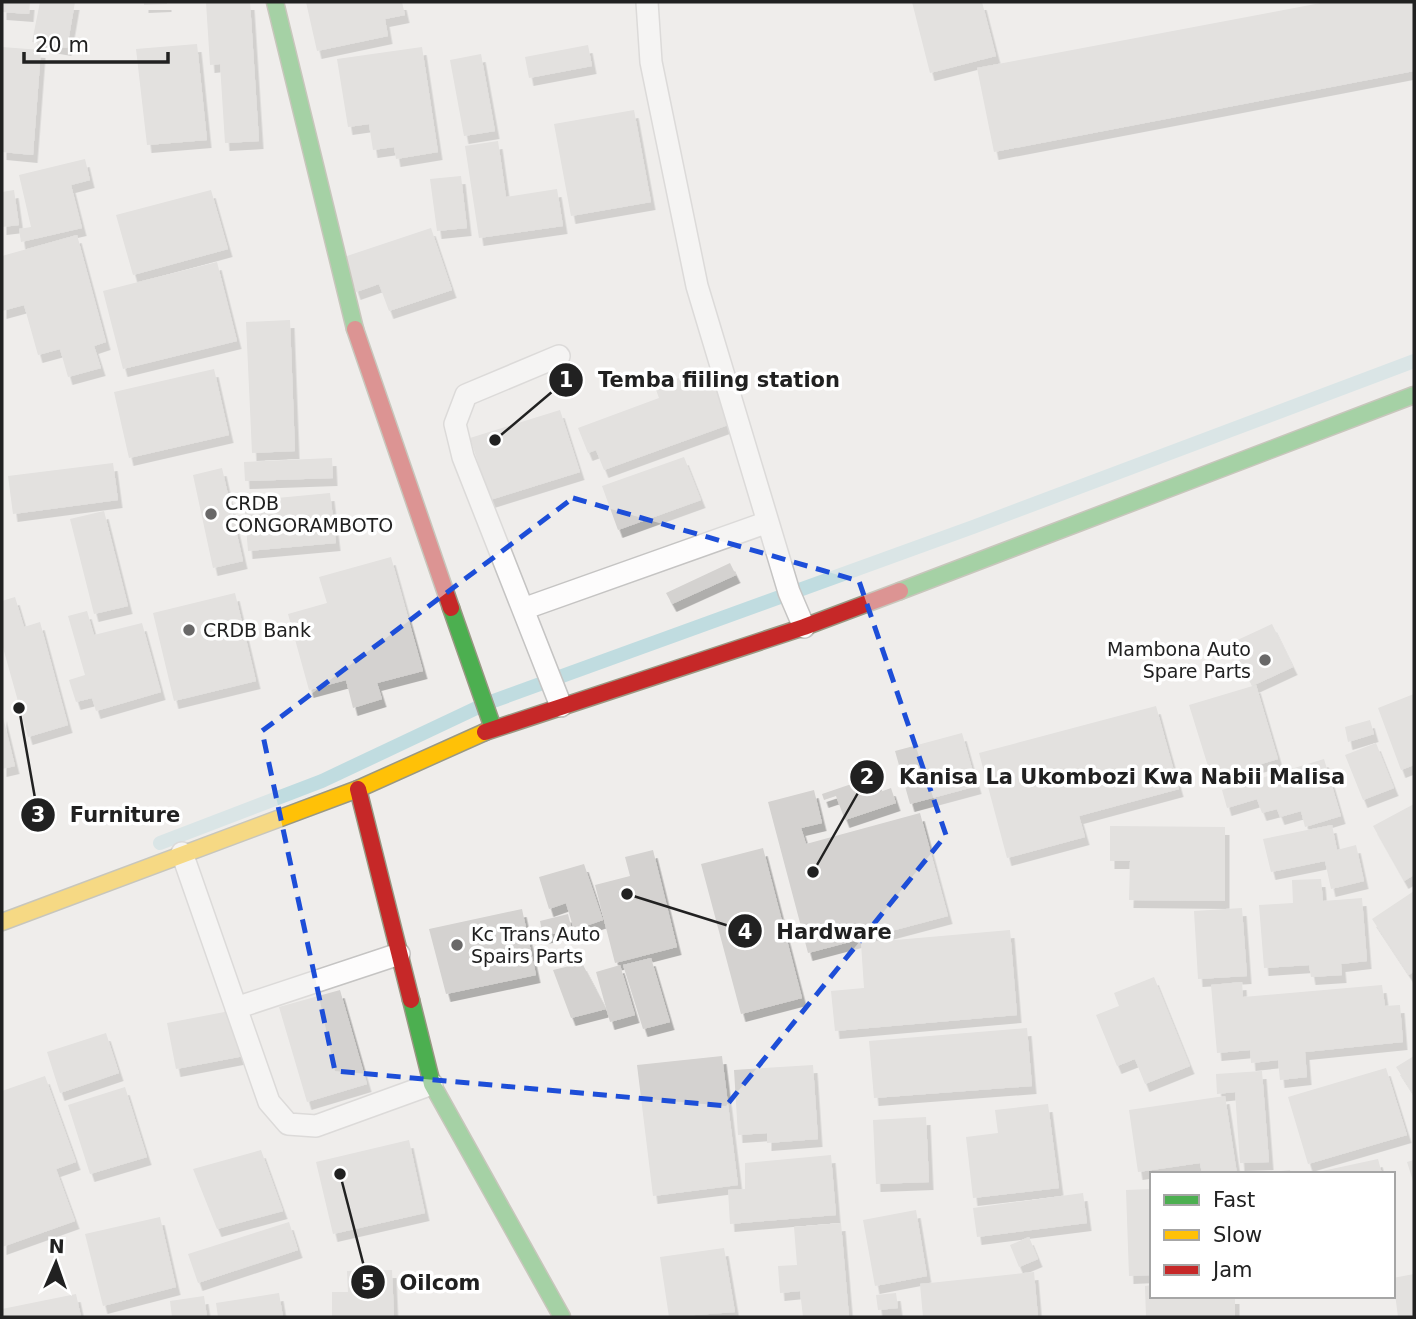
<svg xmlns="http://www.w3.org/2000/svg" width="1416" height="1319" font-family="'DejaVu Sans',sans-serif">
<style>
.lines{fill:none;stroke-linecap:round;stroke-linejoin:round}
.stream{stroke:#c0dce0;stroke-width:14}
.building{fill:#d4d2d0;filter:url(#shadow)}
.lane-casing{stroke:#c5c4c3;stroke-width:24}
.fast-casing{stroke:#999883;stroke-width:19}
.slow-casing{stroke:#999883;stroke-width:19}
.jam-casing{stroke:#999883;stroke-width:19}
.lane{stroke:#fdfcfc;stroke-width:21}
.fast{stroke:#4caf50;stroke-width:16}
.slow{stroke:#ffc107;stroke-width:16}
.jam{stroke:#c62828;stroke-width:16}
.marked{fill:none;stroke:#1d4ed8;stroke-width:5;stroke-dasharray:14 9;stroke-linejoin:round}
.poi-dot{fill:#696868;stroke:#fff;stroke-width:2.5}
.labels{text-anchor:middle;stroke-width:7;stroke-linejoin:round;paint-order:stroke}
.poi-label{font-size:19px;fill:#212121;stroke:#fff;text-anchor:start}
.leader{fill:none;stroke:#212121;stroke-width:2.5}
.callout-dot{fill:#212121;stroke:#fff;stroke-width:2.5}
.mark-label{font-size:21px;text-anchor:middle;font-weight:bold;fill:#fff}
.callout-label{font-size:21px;text-anchor:middle;font-weight:bold;fill:#212121;stroke:#fff;stroke-width:7;stroke-linejoin:round;paint-order:stroke}
</style>
<defs>
<filter id="shadow"><feDropShadow dx="4.5" dy="8" stdDeviation="0" flood-color="#0004"/></filter>
</defs>
<rect width="100%" height="100%" fill="#efedeb"/>
<g class="lines">
<path class="stream" d="M160,843L322,781L485,704L973,527L1414,361"/>
</g>
<path class="building" d="M2,2H30L29,14L2,12Z
M40,2H75L67,48L32,42Z
M144,2H167V4L144,5Z
M206,2H250L259,141L225,143L220,64L210,65Z
M306,2H402L405,15L385,19L388,36L317,51Z
M912,2H982L996,56L930,73Z
M1326,2H1414V71L994,152L977,68Z
M197,44L207,140L147,145L136,49Z
M588,45L592,66L529,78L525,57Z
M2,47L41,50L33,155L2,152Z
M422,47L438,152L396,159L394,147L373,150L369,124L348,127L337,59Z
M481,54L495,131L464,136L450,60Z
M634,110L651,202L571,216L554,124Z
M498,141L506,197L557,189L563,226L479,238L465,146Z
M85,159L90,180L71,185L82,228L21,242L19,229L31,227L19,175Z
M461,176L467,228L437,231L430,179Z
M14,190L19,225L2,227V192Z
M211,190L228,249L133,275L116,215Z
M431,228L452,290L389,311L379,284L356,292L344,257Z
M77,235L106,342L94,346L101,368L68,377L60,349L38,355L24,305L2,311V256Z
M217,262L237,341L123,369L103,291Z
M290,320L295,451L252,453L246,322Z
M708,367L728,425L604,470L596,450L588,453L578,428L659,398L655,387Z
M214,369L229,435L129,458L114,392Z
M560,410L580,472L490,500L470,438Z
M684,457L701,500L618,530L602,486Z
M332,458L333,478L245,481L244,462Z
M113,463L118,500L13,514L8,476Z
M222,468L243,561L213,568L193,475Z
M330,493L336,543L248,551L244,501Z
M104,511L128,606L94,614L70,519Z
M391,557L423,671L377,683L382,699L353,708L346,680L309,690L288,614L327,603L319,577Z
M730,563L736,575L672,604L666,593Z
M235,593L256,681L174,701L153,613Z
M15,597L24,627L40,622L68,725L28,737L2,644V601Z
M87,611L94,635L142,623L161,692L96,711L92,698L76,702L69,680L85,675L68,616Z
M1272,624L1293,667L1252,686L1231,643Z
M1256,685L1278,759L1212,779L1189,705Z
M1414,694V765L1401,770L1378,708Z
M1156,706L1179,789L1079,816L1085,837L1007,858L979,753Z
M2,713L15,766L2,769Z
M1370,720L1374,734L1348,742L1345,727Z
M962,733L977,786L910,804L895,751Z
M1376,743L1394,788L1363,800L1345,755Z
M1324,759L1341,816L1305,827L1301,811L1280,817L1277,809L1262,813L1257,799L1227,808L1222,790Z
M875,776L880,792L891,788L896,803L845,820L836,796L824,800L822,794Z
M814,790L822,823L801,828L806,844L920,813L948,916L808,953L768,802Z
M1414,804V875L1404,881L1373,826Z
M1332,825L1337,850L1356,845L1364,881L1331,889L1325,861L1271,872L1263,839Z
M1110,826L1225,827V901L1129,900L1130,861H1110Z
M763,848L802,998L741,1014L701,864Z
M653,850L677,947L615,963L595,885L630,876L625,857Z
M584,864L603,920L574,930L566,903L549,909L539,877Z
M1321,879L1323,901L1362,898L1367,961L1341,964L1342,975L1311,977L1309,965L1264,968L1259,905L1293,903L1292,880Z
M1414,891V971L1409,975L1372,919Z
M1242,908L1247,976L1198,979L1194,911Z
M522,909L536,975L446,994L429,929Z
M568,914L572,930L543,936L540,921Z
M1010,930L1017,1015L835,1031L831,991L864,988L861,943Z
M651,958L670,1022L643,1029L623,965Z
M582,963L606,1009L571,1018L553,970Z
M620,965L635,1015L610,1022L596,972Z
M1154,977L1190,1066L1145,1084L1135,1059L1117,1066L1096,1015L1119,1006L1114,993Z
M1242,982L1243,997L1382,985L1385,1006L1400,1005L1403,1042L1305,1052L1307,1077L1280,1080L1278,1060L1251,1063L1250,1050L1217,1053L1211,985Z
M340,990L367,1084L307,1102L279,1007Z
M235,1010L244,1056L176,1069L167,1023Z
M1027,1028L1032,1086L874,1098L869,1041Z
M106,1033L119,1073L60,1093L47,1052Z
M722,1056L738,1185L653,1196L637,1065Z
M1414,1056V1095L1396,1067Z
M813,1065L818,1139L767,1143V1133L738,1135L734,1070Z
M1386,1068L1407,1135L1308,1164L1288,1097Z
M1262,1071L1269,1162L1240,1163L1235,1092L1217,1094L1216,1074Z
M45,1076L76,1162L56,1169L75,1221L2,1247V1091Z
M125,1087L147,1157L90,1174L68,1105Z
M1225,1096L1237,1174H1202L1200,1163L1138,1172L1129,1110Z
M1048,1104L1059,1188L973,1198L966,1137L998,1133L995,1110Z
M926,1117L929,1182L876,1184L873,1120Z
M409,1140L425,1213L333,1234L316,1162Z
M261,1150L283,1211L217,1229L193,1169Z
M831,1155L836,1215L730,1224L728,1190L745,1189V1163Z
M1378,1159L1382,1174H1313V1173Z
M1414,1160V1184L1407,1162Z
M1290,1170L1291,1174H1272V1172Z
M1152,1189V1275L1129,1276L1126,1190Z
M1083,1193L1087,1223L977,1237L973,1208Z
M916,1210L927,1276L875,1286L863,1220Z
M160,1217L176,1287L103,1306L85,1234Z
M289,1222L298,1250L198,1283L188,1254Z
M841,1223L849,1317H803L800,1291L780,1293L778,1266L797,1265L794,1227Z
M1029,1237L1038,1259L1019,1267L1010,1245Z
M724,1248L735,1312L669,1317L660,1257Z
M392,1270L394,1317H332V1292H348L347,1271Z
M1034,1272L1038,1317H923L920,1284Z
M1414,1274V1317H1398L1393,1278Z
M1152,1285V1296H1235V1317H1146L1145,1286Z
M279,1293L283,1317H218L216,1303Z
M896,1293L898,1308L878,1310L876,1295Z
M76,1294L81,1317H2V1309Z
M204,1296L207,1317H172L170,1301Z"/>
<g class="lines">
<g class="lane-casing">
<path id="lane" d="M647,2L651,62L697,286L789,592L804,627
M559,356L466,395L455,424L463,457L561,706
M523,609L768,522
M182,853L269,1102L288,1124L316,1126L432,1084
M236,1008L399,954"/>
</g>
<g class="fast-casing">
<path id="fast" d="M275,2L355,329
M900,591L1414,395
M451,608L493,728
M411,1000L432,1084L562,1317"/>
</g>
<g class="slow-casing">
<path id="slow" d="M2,922L358,789L485,732"/>
</g>
<g class="jam-casing">
<path id="jam" d="M355,329L451,608
M485,732L804,627L900,591
M358,789L411,1000"/>
</g>
<use href="#lane" class="lane"/>
<use href="#fast" class="fast"/>
<use href="#slow" class="slow"/>
<use href="#jam" class="jam"/>
</g>
<path d="M0 0H1416V1319H0ZM573,498L859,581L946,835L726,1106L335,1071L262,731Z" fill="#efedeb" fill-opacity=".55" fill-rule="evenodd"/>
<path class="marked" d="M573,498L859,581L946,835L726,1106L335,1071L262,731Z"/>
<g class="poi-dot">
<circle cx="211" cy="514" r="7"/>
<circle cx="189" cy="630" r="7"/>
<circle cx="1265" cy="660" r="7"/>
<circle cx="457" cy="945" r="7"/>
</g>
<g class="labels">
<g class="poi-label">
<text x="225" y="510">CRDB<tspan x="225" dy="22">CONGORAMBOTO</tspan></text>
<text x="203" y="637">CRDB Bank</text>
<text x="1251" y="656" text-anchor="end">Mambona Auto<tspan x="1251" dy="22">Spare Parts</tspan></text>
<text x="471" y="941">Kc Trans Auto<tspan x="471" dy="22">Spairs Parts</tspan></text>
</g>
</g>
<path class="leader" d="M495 440L566 380M813 872L867 777M19 708L38 815M627 894L745 931M340 1174L368 1282"/>
<g class="callout-dot">
<circle cx="495" cy="440" r="7"/>
<circle cx="813" cy="872" r="7"/>
<circle cx="19" cy="708" r="7"/>
<circle cx="627" cy="894" r="7"/>
<circle cx="340" cy="1174" r="7"/>
<circle cx="566" cy="380" r="18"/>
<circle cx="867" cy="777" r="18"/>
<circle cx="38" cy="815" r="18"/>
<circle cx="745" cy="931" r="18"/>
<circle cx="368" cy="1282" r="18"/>
</g>
<g class="mark-label">
<text x="566" y="387">1</text>
<text x="867" y="784">2</text>
<text x="38" y="822">3</text>
<text x="745" y="939">4</text>
<text x="368" y="1290">5</text>
</g>
<g class="callout-label">
<text x="719" y="387">Temba fiiling station</text>
<text x="1122" y="784">Kanisa La Ukombozi Kwa Nabii Malisa</text>
<text x="125" y="822">Furniture</text>
<text x="834" y="939">Hardware</text>
<text x="440" y="1290">Oilcom</text>
</g>
<rect width="1416" height="1319" fill="none" stroke="#212121" stroke-width="7"/>
<rect x="1150" y="1172" width="245" height="126" fill="#ffffff" stroke="#a6a6a6" stroke-width="2"/>
<rect x="1164" y="1195" width="35" height="10" fill="#4caf50" stroke="#a6a6a6" stroke-width="2"/>
<text x="1213" y="1207" font-size="21" fill="#212121">Fast</text>
<rect x="1164" y="1230" width="35" height="10" fill="#ffc107" stroke="#a6a6a6" stroke-width="2"/>
<text x="1213" y="1242" font-size="21" fill="#212121">Slow</text>
<rect x="1164" y="1265" width="35" height="10" fill="#c62828" stroke="#a6a6a6" stroke-width="2"/>
<text x="1213" y="1277" font-size="21" fill="#212121">Jam</text>
<g transform="translate(56 1263) rotate(2)" stroke="#ffffff" stroke-width="5" paint-order="stroke">
<path d="M0-5L12 26L0 18L-12 26Z" fill="#212121"/>
<text y="-10" font-size="19" font-weight="bold" text-anchor="middle" fill="#212121">N</text>
</g>
<path d="M24 52v10h144v-10" fill="none" stroke="#212121" stroke-width="3.5"/>
<text x="35" y="52" font-size="21" fill="#212121" stroke="#ffffff" stroke-width="5" paint-order="stroke">20 m</text>
</svg>
